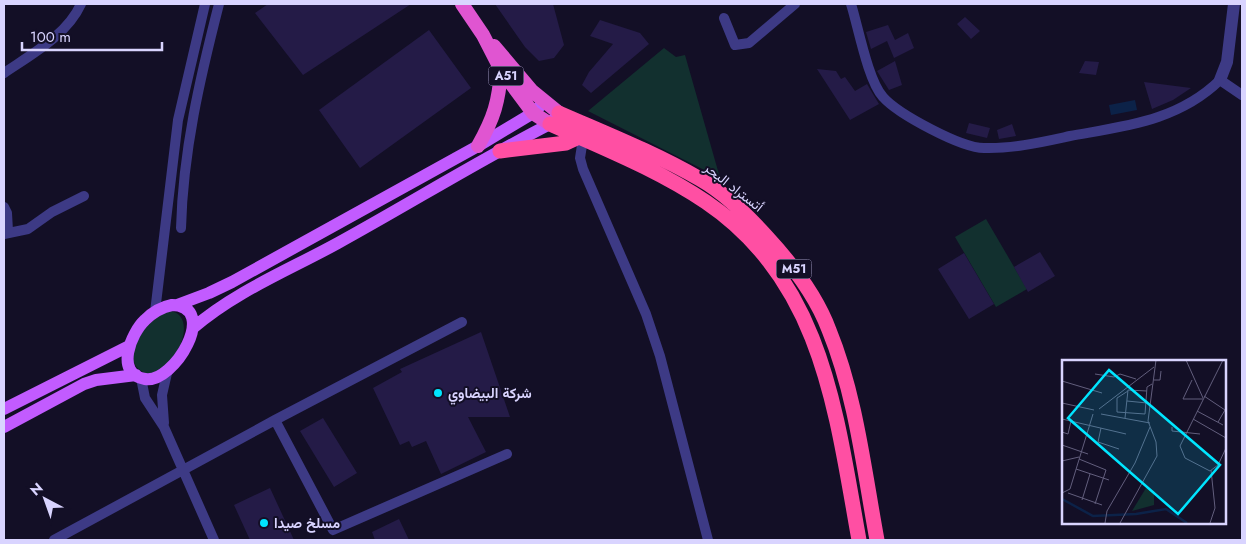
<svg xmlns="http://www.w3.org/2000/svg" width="1246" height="544" font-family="Jost,Vazirmatn,sans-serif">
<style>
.green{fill:#12302f}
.water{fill:#0c2248}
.building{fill:#241b47}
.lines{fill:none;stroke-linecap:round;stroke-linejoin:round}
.minor{stroke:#3d3a85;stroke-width:10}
.tertiary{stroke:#3d3a85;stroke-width:12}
.primary{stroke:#c25bff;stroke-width:12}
.trunk{stroke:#e055d1;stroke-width:14}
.motorway{stroke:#ff4fa3;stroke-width:15}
.poi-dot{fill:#00e5ff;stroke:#130f26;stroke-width:2}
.labels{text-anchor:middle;stroke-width:4;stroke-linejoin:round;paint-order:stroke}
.shield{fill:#130f26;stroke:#9e99be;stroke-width:1}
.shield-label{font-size:12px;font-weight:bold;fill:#d9d4ff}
.street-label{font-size:14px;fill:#d9d4ff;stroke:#130f26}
.poi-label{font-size:14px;font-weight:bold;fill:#d9d4ff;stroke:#130f26;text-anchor:start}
.inset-river{fill:none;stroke:#0c2248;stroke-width:2.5}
.inset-road{fill:none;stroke:#625e7d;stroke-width:1}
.view{fill:#00e5ff;fill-opacity:0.15;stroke:#00e5ff;stroke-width:2.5}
.inset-edge{fill:none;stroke:#d9d4ff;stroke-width:2.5}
</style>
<rect width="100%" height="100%" fill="#130f26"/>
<path class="green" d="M664,48L676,57L685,55L720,178L588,111Z
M986,219L1027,289L996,307L955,237Z
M166,310C171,311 177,312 180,316C192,331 174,364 159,372C148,379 131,368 133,355C135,335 151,322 166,310Z"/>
<path class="water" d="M1135,100L1137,110L1111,115L1109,105Z"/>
<path class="building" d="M268,4H411L303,75L255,13Z
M495,4H553L564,45L554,58L539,61L525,47Z
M965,17L980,31L971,39L957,24Z
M600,20L640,33L649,44L591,93L582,85L589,72L613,44L590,36Z
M888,25L895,40L908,33L914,48L894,58L887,41L871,49L866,32Z
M429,30L471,88L360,168L319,110Z
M895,61L902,85L889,90L877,71Z
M1085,61L1099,62L1096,75L1079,73Z
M817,69L836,71L841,79L845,77L855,91L867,84L879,104L850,120Z
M1144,82L1191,88L1173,100L1152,109Z
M969,123L990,128L987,138L966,133Z
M1012,124L1016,136L999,139L997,130Z
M1040,252L1055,276L1028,292L1014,267Z
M964,253L994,304L969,319L938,269Z
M481,332L510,417H468L486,452L441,474L426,441L412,447L409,441L400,445L373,388L402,372L400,369Z
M323,418L357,473L334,487L300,431Z
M270,488L294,540H250L234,505Z
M399,519L409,540H375L372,532Z"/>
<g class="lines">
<path class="minor" d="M851,4C858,26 868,81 883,97C898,114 961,148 984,148C1012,149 1042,142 1070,136C1125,126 1178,121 1220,80L1242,95
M724,18L735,45L749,43L795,4
M4,73C32,54 67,35 81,4
M583,139L580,158L583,169L646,314L660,356L708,540
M4,207L7,213L8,231
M181,228C183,151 200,78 219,4
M4,234L28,229L52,212L84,196
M155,312L178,120L205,4
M141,378L145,398L164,427L214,540
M275,420L333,530L507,454
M164,423L162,395L168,369
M54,540L275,420L462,322"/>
<path class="tertiary" d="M1220,80L1227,62L1234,4"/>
<path class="primary" d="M172,305C220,306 174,384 145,379C114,374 131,333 145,320C153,312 162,307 172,305Z
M177,305L209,293L232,282L478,146L533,113L544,102
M193,328C236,291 289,270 338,243C409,204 478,161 550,124L556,117
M4,409L129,346
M4,427L84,384L96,380L136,375"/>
<path class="trunk" d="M462,4L483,35L501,70L533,113L550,124
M494,46L532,91L559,113
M478,146C494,118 499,101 501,70"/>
<path class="motorway" d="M559,113C607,134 655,153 700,179C725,193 747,215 766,236C791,263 816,295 829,330C856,396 864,470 877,540
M550,124C603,148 657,169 706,202C823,281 836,413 859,540
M500,151L566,143L579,137"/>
</g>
<g class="poi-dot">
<circle cx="438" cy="393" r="5"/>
<circle cx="264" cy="523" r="5"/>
</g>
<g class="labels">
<g class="shield">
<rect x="488.5" y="66.5" width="35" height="19" rx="4"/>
<rect x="776.5" y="259.5" width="35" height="19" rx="4"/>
</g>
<g class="shield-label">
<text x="506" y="80">A51</text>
<text x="794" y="273">M51</text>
</g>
<g class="street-label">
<text transform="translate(734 187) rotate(38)" y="5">أتستراد البحر</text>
</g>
<g class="poi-label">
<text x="448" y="398">شركة البيضاوي</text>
<text x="274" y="528">مسلخ صيدا</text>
</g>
</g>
<g transform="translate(1062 360)">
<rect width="164" height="164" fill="#130f26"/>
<path d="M84,128L92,131V145L70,151Z" fill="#12302f"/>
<path class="inset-river" d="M0,139L31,156L74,154L104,149L125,163"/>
<path class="inset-road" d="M124,0L141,38M161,0L118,86L123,98L148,111L156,105L164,88M33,14L52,17L58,14L74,19M92,20H98L99,11M130,20L121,39H141M0,21L40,33M66,31L55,38V52L83,54L85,27L90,24M142,36L163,50L156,62M65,41L85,43M0,43L32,50M37,49L92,7M135,51L161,65M39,54L88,63M63,58L66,30L85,31M0,59L64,74M131,59L164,78M110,67V71L138,74M39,68L36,82L57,89M0,72L6,74L9,61M0,85L26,94M17,99L44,110L33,144M0,101L17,97M14,109L47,120M0,133L8,129L31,54M6,133L40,145M20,140L28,114M43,163L45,151L73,103L88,67M58,163L95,96L94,82L86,61L94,0M148,163L153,148L149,110"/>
<path class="view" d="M47,10L158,105L116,154L6,58Z"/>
<rect width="164" height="164" class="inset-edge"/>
</g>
<rect width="1246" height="544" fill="none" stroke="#d9d4ff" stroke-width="10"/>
<g transform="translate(45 499) rotate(319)" stroke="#130f26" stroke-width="4" paint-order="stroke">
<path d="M0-4L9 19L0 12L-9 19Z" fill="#d9d4ff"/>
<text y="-8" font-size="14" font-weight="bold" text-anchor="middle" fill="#d9d4ff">N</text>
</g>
<path d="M22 42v8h140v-8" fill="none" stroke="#d9d4ff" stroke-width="2.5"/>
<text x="30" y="42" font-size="15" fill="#d9d4ff" stroke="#130f26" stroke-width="4" paint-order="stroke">100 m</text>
</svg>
